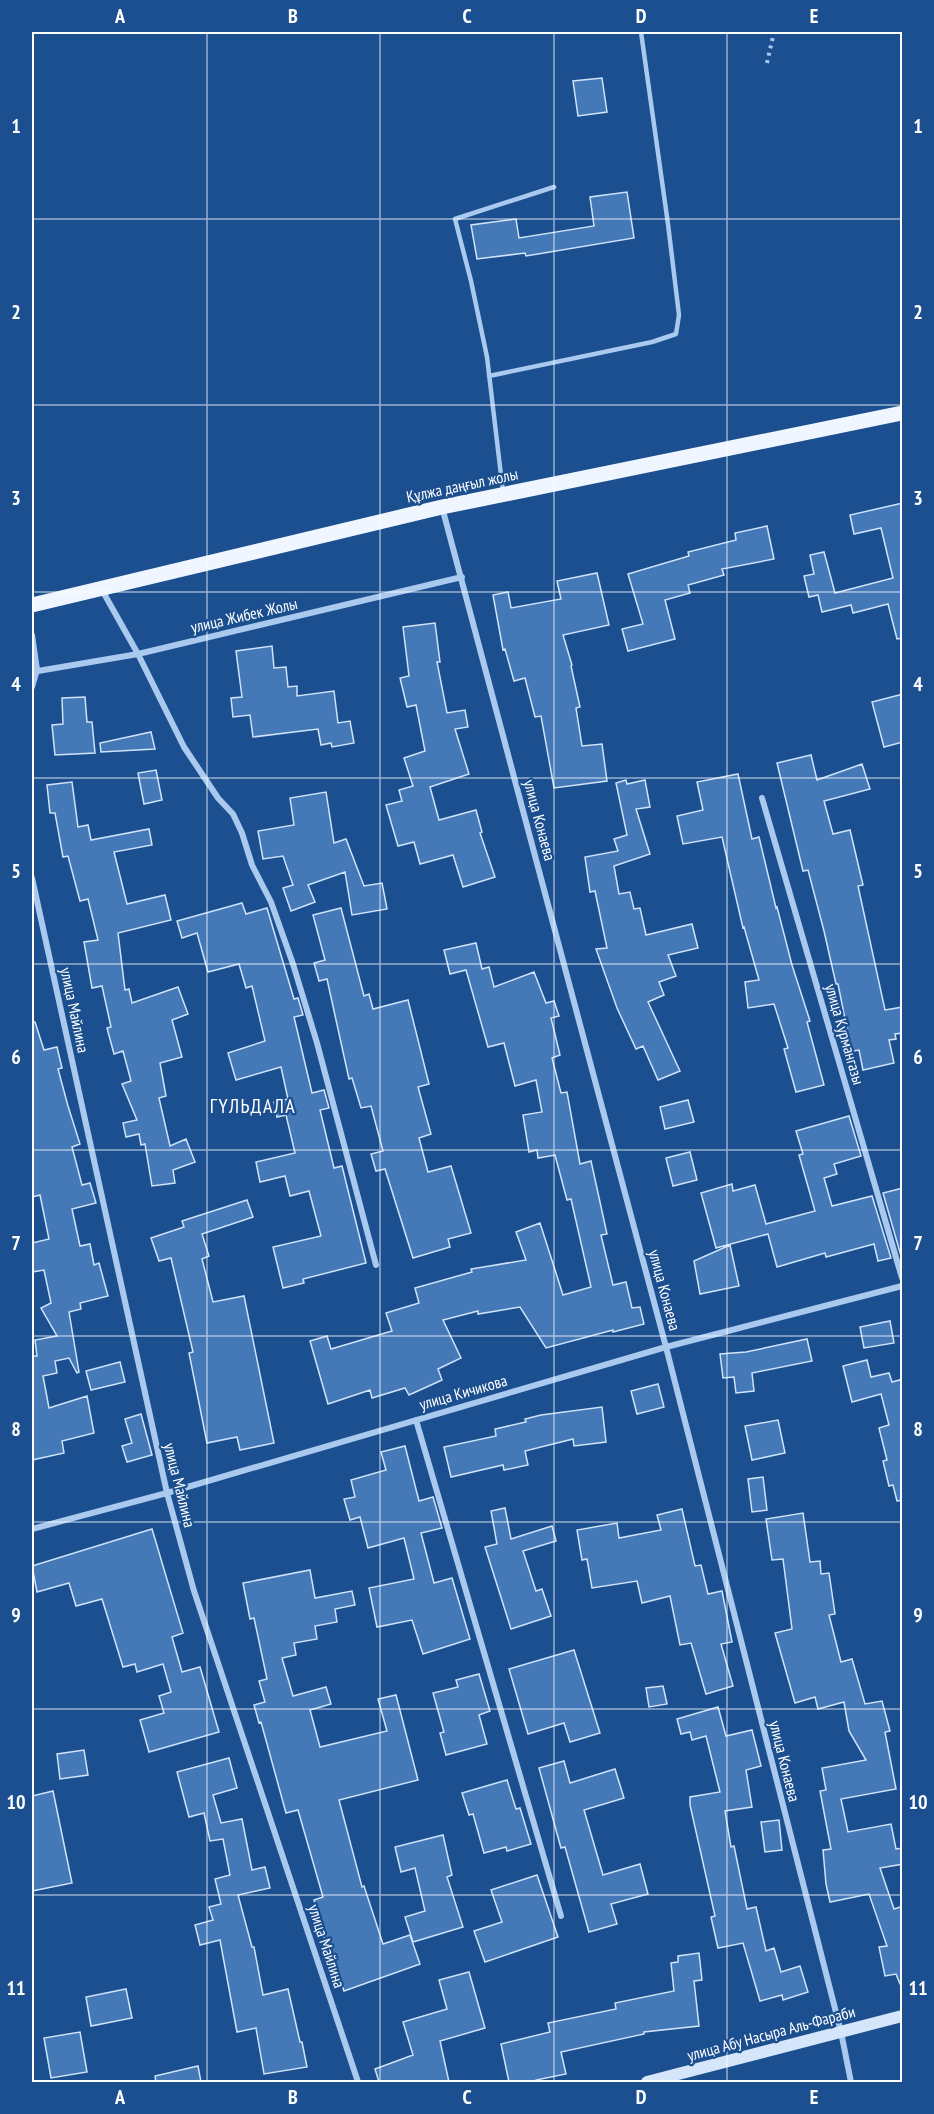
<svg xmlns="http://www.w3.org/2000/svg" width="934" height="2114" font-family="'PT Sans Narrow',sans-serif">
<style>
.building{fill:#4478b7;stroke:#cfe3fa;stroke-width:1.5}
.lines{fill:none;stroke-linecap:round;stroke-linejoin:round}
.path{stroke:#a9c9ee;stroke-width:4;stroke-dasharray:3 4.5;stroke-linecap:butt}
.lane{stroke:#a9c9ee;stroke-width:4.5}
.street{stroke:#a9c9ee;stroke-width:6}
.secondary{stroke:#d6e6fa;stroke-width:12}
.primary{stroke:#f0f6ff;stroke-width:15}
.grid{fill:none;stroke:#fff;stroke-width:1.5;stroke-opacity:0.55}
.labels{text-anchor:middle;stroke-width:4.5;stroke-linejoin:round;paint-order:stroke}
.street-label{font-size:16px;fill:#fff;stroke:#1b4f8f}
.quarter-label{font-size:20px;letter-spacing:1.5px;fill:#fff;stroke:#1b4f8f}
.neatline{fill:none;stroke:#fff;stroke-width:2}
.grid-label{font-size:20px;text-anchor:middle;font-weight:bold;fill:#fff}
</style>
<rect width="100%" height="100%" fill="#1b4f8f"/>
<path class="building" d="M602,78L607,112L578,116L573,81Z
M627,192L634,238L526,256L525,253L477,259L471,225L516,219L519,238L594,226L590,197Z
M903,503V638L897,639L888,604L853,613L851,605L822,612L818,595L809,597L804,576L814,574L810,555L824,552L835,593L893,578L881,528L854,534L850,515Z
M767,526L774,559L722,569L724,575L688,585L690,593L665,600L675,639L628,651L622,629L643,624L628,574L689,556L688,552L736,540L735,533Z
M597,573L609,625L563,635L572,665L571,666L580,707L576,708L582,746L602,744L607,781L554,788L541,716L535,717L525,678L514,681L505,649L503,650L493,595L508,592L511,608L561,599L557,581Z
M435,623L440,662H437L447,713L465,710L468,727L455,729L469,774L430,787L439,820L476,810L482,832L480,833L495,877L463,887L453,855L420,864L414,842L398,846L386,805L402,801L399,790L413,786L404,758L425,751L416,705L407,707L400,678L409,676L403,627Z
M272,646L274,668L286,667L288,687L297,686V696L334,691L338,723L350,721L354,743L332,747L331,743L321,745L318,729L253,737L250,715L233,717L231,698L242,697L236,651Z
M903,694V742L884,747L872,702Z
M85,697L87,722H92L95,753L55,755L52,725L63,724L62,698Z
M151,732L155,749L101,752L100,743Z
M811,755L817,780L862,764L870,789L824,801L833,834L850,830L863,885L858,886L885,1010L903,1007V1033L895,1034L896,1039L889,1040L894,1063L863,1070L859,1050L848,1052L843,1030L847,1029L838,984H836L824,931L808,870L803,871L777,763Z
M156,770L162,800L144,804L138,773Z
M738,774L752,839L759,837L776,908L777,907L792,965L810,1021L807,1022L824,1085L796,1092L784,1049L788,1048L774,1004L748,1008L745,982L759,980L744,927L743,928L722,837L683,844L677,816L703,810L697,782Z
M626,780L627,784L645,780L650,807L636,809L650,854L614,866L619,894L630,892L634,909L640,908L646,935L692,924L698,948L668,955L676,976L659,982L664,995L648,1002L680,1071L658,1080L643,1046L636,1049L617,1008L596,949L607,948L595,891L590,892L585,857L618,851L614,839L627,835L616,783Z
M72,782L78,827L88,825L91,840L149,829L152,845L114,852L127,904L165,895L171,920L118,933L125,990L129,989L132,1003L178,987L188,1014L172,1020L182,1057L160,1063L166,1096L159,1098L170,1146L186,1139L195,1162L173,1170L175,1183L152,1186L145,1144L141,1145L139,1134L126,1137L123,1123L137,1120L122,1084L131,1081L123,1051L114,1054L107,1028L111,1027L102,986L92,988L84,942L98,940L88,899L80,901L68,856L63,857L55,813H50L47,785Z
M326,792L334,843L346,839L364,886L382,883L387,909L352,915L345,872L308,885L315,902L291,911L283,888L293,885L283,856L263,859L258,831L294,825L290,798Z
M242,903L246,914L267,908L294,999L298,998L303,1015L294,1017L312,1093L324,1090L329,1108L320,1110L334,1168L342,1166L366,1263L303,1279L304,1283L283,1288L273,1247L321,1236L309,1191L290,1196L285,1176L260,1182L256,1162L295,1153L286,1115L277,1117L274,1102L288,1099L281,1067L236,1080L228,1053L265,1041L252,986L246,988L239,964L208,972L197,933L182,938L177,921Z
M341,908L364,996L369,994L373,1009L408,1000L429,1084L418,1087L431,1134L419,1138L428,1172L451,1166L471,1233L448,1239L450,1247L413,1258L385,1169L376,1171L371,1154L383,1151L371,1106L361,1108L352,1078L349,1079L327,979L319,981L314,963L325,960L313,915Z
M476,943L482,969L489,967L494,987L534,972L546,1003L554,1001L559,1016L551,1018L560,1055L552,1058L561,1093L567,1092L580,1164L591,1161L607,1234L601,1235L613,1285L626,1282L632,1308L640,1307L644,1324L613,1332V1330L546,1348L520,1307L478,1314V1311L443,1320L461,1358L438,1369L442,1380L409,1395L405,1388L372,1398L370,1390L328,1404L310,1341L327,1336L331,1349L392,1331L386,1313L419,1303L415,1288L472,1272L471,1269L526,1260L516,1232L540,1223L563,1295L591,1287L571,1199L567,1200L555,1155L538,1158L537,1150L529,1152L523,1115L542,1112L536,1080L515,1086L504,1043L488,1047L466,970L450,974L444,950Z
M32,1022H35L44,1050L57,1047L62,1068L58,1069L68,1106L80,1144L72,1147L82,1185L90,1183L96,1203L72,1209L80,1246L90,1244L94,1265L99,1263L108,1296L80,1303L81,1309L69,1312L79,1372L77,1373L69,1358L55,1361L57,1373L43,1376L49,1408L87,1396L94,1433L62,1441L64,1453L32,1460V1356H37L35,1340L57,1336L41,1308L51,1303L44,1270L32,1272V1243L49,1239L40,1195L32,1197Z
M688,1100L694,1122L665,1129L660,1107Z
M849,1116L861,1156L834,1164L837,1174L824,1178L832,1206L872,1196L891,1258L878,1261L874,1244L826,1257L825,1253L777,1267L768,1234L716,1248L701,1193L732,1184L733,1191L755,1185L766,1224L815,1211L799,1155L803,1154L796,1131Z
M690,1152L697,1180L673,1186L666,1158Z
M903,1188V1255L901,1256L883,1193Z
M247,1200L253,1217L202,1234L209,1256L202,1259L213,1302L244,1296L274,1443L240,1450L237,1437L207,1443L189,1353L193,1352L171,1258L159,1261L151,1238L184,1227L182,1221Z
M730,1245L739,1286L700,1294L694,1261Z
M890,1321L894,1343L864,1348L860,1327Z
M807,1339L812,1361L752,1373L754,1391L736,1393L734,1377L723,1378L720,1354L746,1352Z
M867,1360L871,1377L889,1373L892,1382L903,1379V1500L897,1501L893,1485L889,1486L883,1461L887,1460L879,1428L889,1425L881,1394L852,1402L843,1366Z
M120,1362L125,1382L91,1390L86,1371Z
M658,1384L664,1407L637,1414L631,1391Z
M602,1407L606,1442L574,1446L573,1439L525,1451L528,1465L504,1470L503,1465L451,1477L444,1447L496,1436L495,1429L526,1422L525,1419L541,1415Z
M141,1414L152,1455L127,1462L122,1446L132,1443L125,1419Z
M778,1420L785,1453L752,1460L745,1426Z
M405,1446L419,1501L433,1497L442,1528L421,1533L434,1583L452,1578L470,1639L423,1654L412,1620L377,1627L369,1588L414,1579L404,1538L368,1548L360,1517L350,1520L344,1499L355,1497L351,1480L386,1470L381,1452Z
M763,1477L767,1510L752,1512L748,1479Z
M505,1508L511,1539L552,1526L556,1541L523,1551L536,1591L542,1589L551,1616L511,1629L485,1547L497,1544L491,1511Z
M682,1509L695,1566L701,1565L708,1594L722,1591L732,1642L721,1644L733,1686L706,1694L691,1643L680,1645L670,1596L642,1603L637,1581L592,1588L587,1559L582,1560L577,1530L617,1523L619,1538L661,1530L657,1515Z
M803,1513L810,1562L820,1561L821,1574L829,1573L835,1614L829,1615L841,1662L852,1659L865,1704L882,1701L890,1731L885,1732L896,1789L841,1799L848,1832L891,1824L896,1849L903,1848V1864L880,1868L894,1909L903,1906V1984H900L896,1974L885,1976L879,1947L887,1946L869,1894L830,1902L826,1884L823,1850L831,1849L820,1791L826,1790L822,1768L866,1760L849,1731L844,1702L818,1709L815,1697L795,1703L775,1633L792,1629L783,1559L772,1560L766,1519Z
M152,1529L183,1633L172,1637L182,1672L200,1667L219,1732L149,1752L140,1720L164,1713L159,1696L171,1692L163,1664L137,1672L135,1664L123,1667L102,1599L76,1606L69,1583L37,1592L32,1566Z
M310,1570L315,1598L352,1591L355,1605L335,1609L337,1622L315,1626L317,1639L294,1643L296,1655L282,1658L293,1696L326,1687L331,1704L310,1710L320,1747L387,1731L378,1699L396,1695L418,1780L339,1800L362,1887L364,1886L383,1944L410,1935L420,1964L344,1991L331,1955L329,1956L314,1900L323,1897L298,1810L286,1813L261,1722L259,1723L254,1705L265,1702L259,1681L267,1679L254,1618L250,1619L243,1583Z
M574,1650L600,1733L570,1742L564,1723L528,1734L509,1669Z
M479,1674L490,1711L479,1715L487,1744L446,1755L440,1733L444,1732L433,1693L458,1687L456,1680Z
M663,1686L667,1704L649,1707L646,1688Z
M718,1707L726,1736L752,1730L761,1766L746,1770L752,1807L725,1811L731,1847L734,1846L747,1909L756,1907L766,1951L774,1948L781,1972L800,1966L808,1992L783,2000L782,1995L760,2001L743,1943L718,1948L711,1917L715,1916L690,1805V1797L720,1792L706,1736L692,1740L690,1732L681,1734L677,1719Z
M84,1750L88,1775L60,1779L57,1754Z
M229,1758L237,1788L213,1795L221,1823L242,1819L252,1870L265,1867L270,1888L238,1895L252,1947H254L263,1995L288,1989L300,2042H302L307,2067L264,2074L256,2028L237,2032L220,1940L200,1945L195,1925L213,1920L209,1907L221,1904L215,1879L230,1875L223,1839L210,1841L204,1813L189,1817L177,1772Z
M564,1761L570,1783L615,1769L624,1798L584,1810L603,1875L640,1864L648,1894L611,1904L617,1924L589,1932L565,1847L561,1848L539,1768Z
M507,1780L516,1809L520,1808L531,1844L507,1851L506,1847L484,1853L473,1814L469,1815L462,1793Z
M53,1791L72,1883L32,1891V1796Z
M779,1820L782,1850L765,1852L761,1822Z
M443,1835L452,1875L447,1877L463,1927L413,1942L405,1917L425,1911L415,1868L401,1872L395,1847Z
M537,1875L558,1937L485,1962L474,1931L502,1922L491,1890Z
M699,1953L702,1980L694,1981L699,2026L644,2032V2034L561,2052L566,2074L536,2080V2082H509L501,2044L550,2032L548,2023L616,2009L615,2003L674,1991L671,1963L678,1962V1956Z
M469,1972L485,2028L440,2041L449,2082H379L375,2069L413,2055L403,2022L447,2009L439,1980Z
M126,1989L132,2018L91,2026L86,1997Z
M80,2032L87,2072L51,2078L44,2038Z
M198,2066L201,2082H156L155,2076Z"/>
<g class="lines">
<path class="path" d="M767,63L774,32"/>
<path class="lane" d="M489,376L652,342L676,334L679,315L668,224L641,32
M503,492L487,357L471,281L455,219L554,187"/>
<path class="street" d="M442,507L666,1347L841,2032L851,2082
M102,590L138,654L184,747L218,798L233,814L242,833L252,865L271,902L293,964L317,1043L376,1265
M32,635L37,670L32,687
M32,672L138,654L462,577
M762,798L902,1278
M32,878L167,1493L194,1591L358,2082
M416,1420L561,1916
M32,1529L167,1493L666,1347L902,1286"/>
<path class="secondary" d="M647,2082L902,2016"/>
<path class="primary" d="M32,605L442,507L902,413"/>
</g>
<path class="grid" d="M207,32V2082M380,32V2082M554,32V2082M727,32V2082M32,219H902M32,405H902M32,592H902M32,778H902M32,964H902M32,1150H902M32,1336H902M32,1522H902M32,1709H902M32,1895H902"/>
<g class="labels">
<g class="street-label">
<text transform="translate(462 485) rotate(-12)" y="6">Құлжа даңғыл жолы</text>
<text transform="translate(244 615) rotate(-13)" y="6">улица Жибек Жолы</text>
<text transform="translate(540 820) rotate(75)" y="6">улица Конаева</text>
<text transform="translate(75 1010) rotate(78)" y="6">улица Майлина</text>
<text transform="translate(845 1034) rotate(74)" y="6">улица Курмангазы</text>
<text transform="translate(665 1290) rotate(75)" y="6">улица Конаева</text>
<text transform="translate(463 1392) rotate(-16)" y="6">улица Кичикова</text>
<text transform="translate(180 1485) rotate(76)" y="6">улица Майлина</text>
<text transform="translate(785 1761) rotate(76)" y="6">улица Конаева</text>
<text transform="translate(327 1946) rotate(72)" y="6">улица Майлина</text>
<text transform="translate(771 2033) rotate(-15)" y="6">улица Абу Насыра Аль-Фараби</text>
</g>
<g class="quarter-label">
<text x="253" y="1113">ГҮЛЬДАЛА</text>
</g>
</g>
<rect width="934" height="2114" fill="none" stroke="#1b4f8f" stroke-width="66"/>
<rect x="33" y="33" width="868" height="2048" class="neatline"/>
<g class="grid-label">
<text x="120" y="23">A</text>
<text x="293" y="23">B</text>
<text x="467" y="23">C</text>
<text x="641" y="23">D</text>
<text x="814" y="23">E</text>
<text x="16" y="133">1</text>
<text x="918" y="133">1</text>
<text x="16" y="319">2</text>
<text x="918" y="319">2</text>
<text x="16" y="505">3</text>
<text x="918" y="505">3</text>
<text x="16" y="691">4</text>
<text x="918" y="691">4</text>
<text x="16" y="878">5</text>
<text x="918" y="878">5</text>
<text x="16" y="1064">6</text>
<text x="918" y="1064">6</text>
<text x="16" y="1250">7</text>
<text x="918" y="1250">7</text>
<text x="16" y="1436">8</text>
<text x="918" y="1436">8</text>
<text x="16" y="1622">9</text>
<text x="918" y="1622">9</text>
<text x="16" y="1809">10</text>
<text x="918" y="1809">10</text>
<text x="16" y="1995">11</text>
<text x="918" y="1995">11</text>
<text x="120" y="2104">A</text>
<text x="293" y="2104">B</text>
<text x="467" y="2104">C</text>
<text x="641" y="2104">D</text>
<text x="814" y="2104">E</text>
</g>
</svg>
